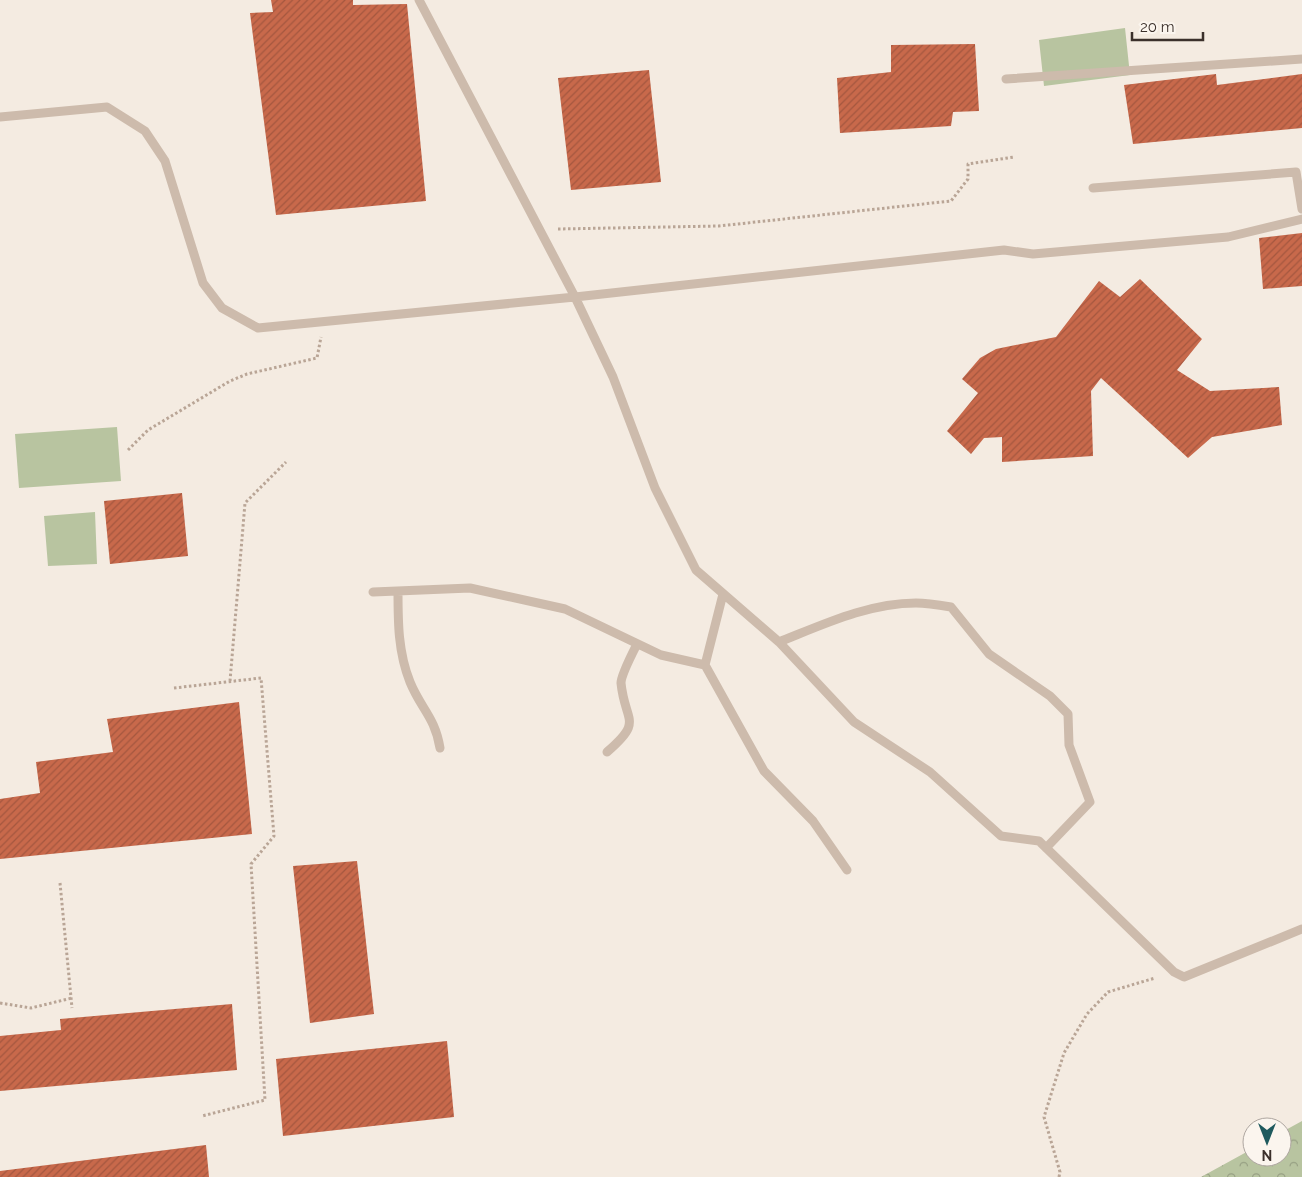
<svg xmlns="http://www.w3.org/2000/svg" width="1302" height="1177" font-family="Raleway,sans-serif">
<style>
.forest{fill:url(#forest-crowns)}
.garden{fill:#b8c4a0}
.building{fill:url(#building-hatch)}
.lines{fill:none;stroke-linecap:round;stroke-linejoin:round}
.path{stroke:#b9a596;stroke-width:3;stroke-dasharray:2.5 2.5;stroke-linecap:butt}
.service{stroke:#cdbbac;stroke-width:9}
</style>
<defs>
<pattern id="forest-crowns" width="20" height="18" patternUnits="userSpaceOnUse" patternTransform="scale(1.25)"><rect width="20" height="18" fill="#b8c4a0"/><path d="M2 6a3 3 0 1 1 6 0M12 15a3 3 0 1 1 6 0" fill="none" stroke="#97a083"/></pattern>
<pattern id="building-hatch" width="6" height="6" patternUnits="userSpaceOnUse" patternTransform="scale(1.25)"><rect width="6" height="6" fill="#c8694b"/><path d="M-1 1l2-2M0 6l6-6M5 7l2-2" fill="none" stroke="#a4573f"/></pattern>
</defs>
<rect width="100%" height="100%" fill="#f4ebe1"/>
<path class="forest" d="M1302,1121V1177H1201L1252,1149V1157H1282V1132Z"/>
<path class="garden" d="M1125,28L1130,75L1044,86L1039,40Z
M117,427L121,481L19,488L15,434Z
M95,512L97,564L48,566L44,516Z"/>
<path class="building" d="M271,0H353V5L407,4L426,201L276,215L250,13L273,12Z
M975,44L979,111L953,112L951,126L840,133L837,78L891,72V45Z
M649,70L661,182L571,190L558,78Z
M1216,74L1217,85L1302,74V128L1133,144L1124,85Z
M1302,233V286L1263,289L1259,238Z
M1140,279L1202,339L1177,370L1210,391L1279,387L1282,425L1212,437L1188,458L1101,378L1091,391L1093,456L1002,462V437L984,438L971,454L947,431L978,393L962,379L980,358L996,349L1056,337L1099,281L1120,297Z
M182,493L188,556L110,564L104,501Z
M239,702L252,834L0,859V799L40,793L36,762L113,752L107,719Z
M357,861L374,1014L310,1023L293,866Z
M232,1004L237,1070L0,1091V1036L61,1030L60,1019Z
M447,1041L454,1117L283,1136L276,1059Z
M206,1145L209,1177H0V1171Z"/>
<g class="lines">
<path class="path" d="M558,229L719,226L951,201L968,179V164L1014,157
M128,450L148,430L230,381L247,374L317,358L321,337
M230,681L245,503L286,462
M174,688L261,678L274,836L251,864L265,1100L202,1116
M60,883L72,1008
M0,1003L31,1008L72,998
M1059,1177L1060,1172L1044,1117L1064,1053L1087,1014L1108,992L1155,978"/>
<path class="service" d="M419,0L575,297L613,377L655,488L696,570L779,642L854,722L930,772L1001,836L1039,841L1174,972L1184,977L1302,929
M1006,79L1302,59
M0,117L107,107L145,131L165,161L203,283L222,308L258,328L575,297L1004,250L1033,254L1228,237L1302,219
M1093,188L1296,172L1302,209
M398,591C398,622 398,652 410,682C421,709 435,717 440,748
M373,592L470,588L565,609L661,655L705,665L764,771L813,821L847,870
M779,642C822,625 868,603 916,603C927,603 939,605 951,607L989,654L1050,696L1068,714L1069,745L1090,802L1046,848
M705,665L723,594
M607,752C644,720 625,723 621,683C621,675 633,652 637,644"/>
</g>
<g transform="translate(1267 1142) rotate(180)"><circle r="24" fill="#fbf5ee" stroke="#aea6a0"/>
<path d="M0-4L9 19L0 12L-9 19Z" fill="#1f5a5e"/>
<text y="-8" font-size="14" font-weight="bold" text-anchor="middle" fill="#3b302b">N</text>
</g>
<path d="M1132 32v8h71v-8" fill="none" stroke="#3b302b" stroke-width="2.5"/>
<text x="1140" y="32" font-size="15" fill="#3b302b" stroke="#fbf5ee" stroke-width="4" paint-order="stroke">20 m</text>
</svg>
